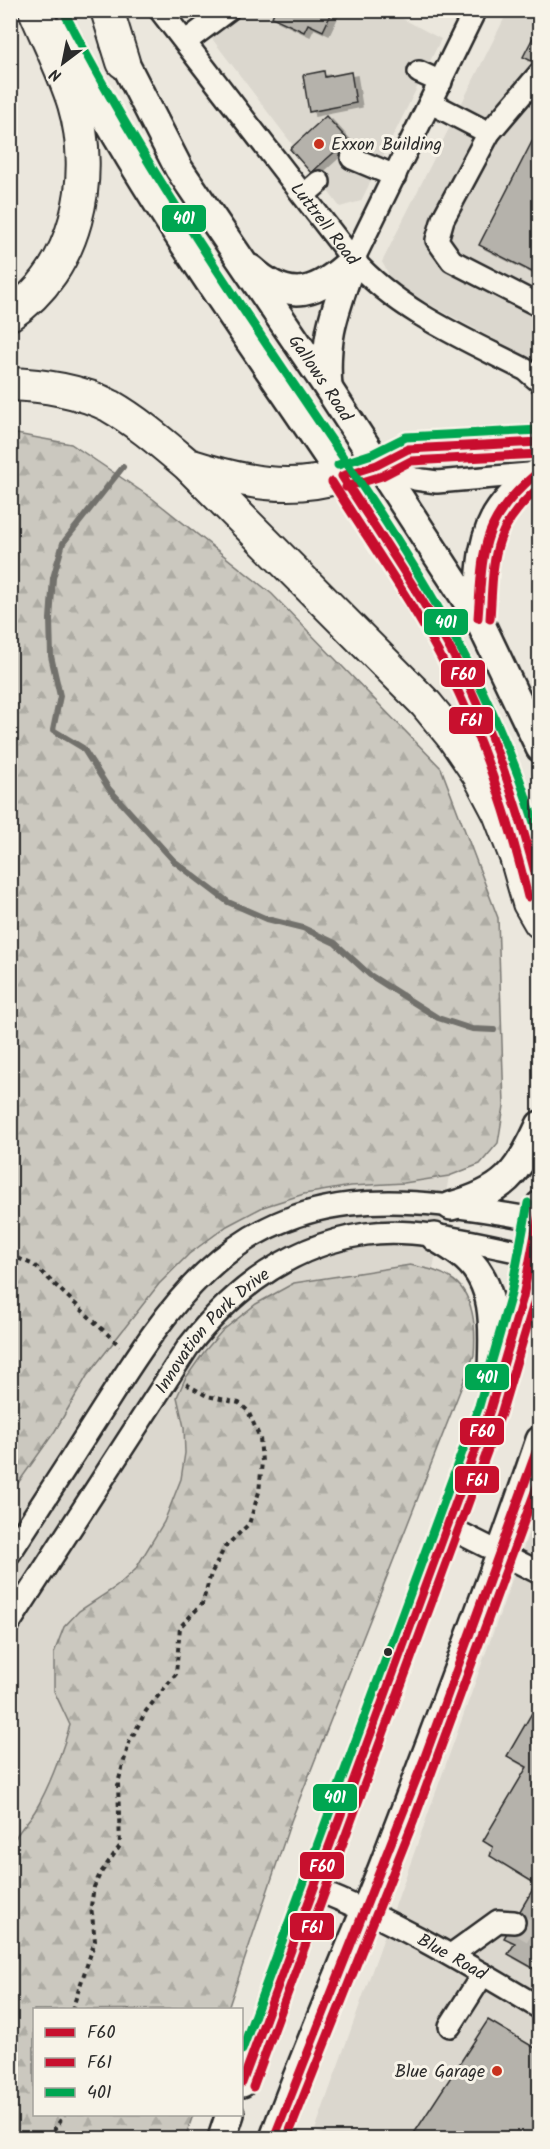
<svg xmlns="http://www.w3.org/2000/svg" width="550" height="2149" font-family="Kalam,sans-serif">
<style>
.built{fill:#dbd7ce}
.forest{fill:url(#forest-firs);stroke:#7b7a75;stroke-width:1.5}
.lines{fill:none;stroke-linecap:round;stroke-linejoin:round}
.stream{stroke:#72716c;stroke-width:6}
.building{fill:#b5b2ab;stroke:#2b2b2b;stroke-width:1.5;filter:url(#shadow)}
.minor-tunnel{stroke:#c5c1b9;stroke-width:21;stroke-dasharray:21 10;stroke-linecap:butt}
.minor-casing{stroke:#2b2b2b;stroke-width:26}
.major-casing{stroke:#2b2b2b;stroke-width:32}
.highway-casing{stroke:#2b2b2b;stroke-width:36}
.path{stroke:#2b2b2b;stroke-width:4;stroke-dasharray:4.5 4.5;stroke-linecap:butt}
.minor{stroke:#f7f3e8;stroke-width:21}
.major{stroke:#f7f3e8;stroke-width:27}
.highway{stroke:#f7f3e8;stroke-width:32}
.bus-1-casing{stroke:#f7f3e8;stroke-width:14}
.bus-2-casing{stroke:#f7f3e8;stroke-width:14}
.bus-3-casing{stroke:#f7f3e8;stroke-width:14}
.bus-1{stroke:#c8102e;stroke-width:9}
.bus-2{stroke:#c8102e;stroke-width:9}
.bus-3{stroke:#00a651;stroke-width:9}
.poi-dot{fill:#c8321e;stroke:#f7f3e8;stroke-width:2}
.bus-dot{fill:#2b2b2b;stroke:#f7f3e8;stroke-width:2}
.labels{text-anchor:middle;stroke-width:6;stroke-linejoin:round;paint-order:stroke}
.poi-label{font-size:18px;fill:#2b2b2b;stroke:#f7f3e8;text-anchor:start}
.street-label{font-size:18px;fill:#2b2b2b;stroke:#f7f3e8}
.line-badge{stroke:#f7f3e8;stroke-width:2}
.badge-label{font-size:16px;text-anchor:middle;font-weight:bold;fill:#fff}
</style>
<defs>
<pattern id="forest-firs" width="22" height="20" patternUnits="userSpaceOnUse" patternTransform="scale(1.5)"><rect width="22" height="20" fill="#cbc8bf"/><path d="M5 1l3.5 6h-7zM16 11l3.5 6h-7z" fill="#aeaca4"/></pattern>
<filter id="shadow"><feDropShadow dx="6" dy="4" stdDeviation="0" flood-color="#0004"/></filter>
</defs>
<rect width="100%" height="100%" fill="#ebe7dd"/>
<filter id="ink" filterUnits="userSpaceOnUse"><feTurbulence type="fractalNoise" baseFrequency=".0167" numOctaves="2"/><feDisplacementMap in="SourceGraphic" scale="12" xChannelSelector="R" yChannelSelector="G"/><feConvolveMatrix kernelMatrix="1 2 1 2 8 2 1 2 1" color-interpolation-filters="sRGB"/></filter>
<g filter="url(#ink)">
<path class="built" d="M191,11H388L441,39L361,201L340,207Z
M508,11H539V363L395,286L382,262Z
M449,1176L433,1270L410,1265L294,1283L222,1331L185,1379L177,1397L184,1427L185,1453L181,1479L164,1522L135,1570L116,1587L79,1611L54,1653V1690L70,1725L50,1782L34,1813L15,1838L11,1850V1493L55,1431L87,1376L159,1284L189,1254L227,1226L263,1207L304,1194L351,1186L404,1183Z
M539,1504V2138H329L315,2130Z"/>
<path class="forest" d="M11,433L71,444L153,499L272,594L441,768L498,918L504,1106L498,1143L480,1164L449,1176L404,1183L351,1186L304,1194L263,1207L227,1226L189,1254L159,1284L87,1376L55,1431L11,1493Z
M410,1265C424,1268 438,1270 450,1278C475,1292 476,1331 474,1355L291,1821L228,2009L34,2010V2114L193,2115L185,2138H11L10,1934C15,1907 6,1878 11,1850C13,1835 27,1824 35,1811C51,1784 61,1755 70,1725L54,1691V1653L64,1627L79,1611L116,1587L135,1570L164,1522L181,1479L185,1453L184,1427L177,1397L185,1379L204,1352L222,1331L256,1304L294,1283Z"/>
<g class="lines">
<path class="stream" d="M123,467L63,543L53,578L50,619L51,656L60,696L53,730L83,748L109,789L174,861L228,902L267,919L303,928L335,943L370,975L438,1018L472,1029L494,1030"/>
</g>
<path class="building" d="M275,10H333L323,31L308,24L304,32L272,17Z
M540,24V65L523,57Z
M324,71L325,77L351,72L356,103L309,112L303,75Z
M324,71L325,77L351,72L356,103L309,112L303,75Z
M326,116L348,140L311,173L290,149Z
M540,126V276L479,245Z
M540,1699V1972L508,1954L515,1943L504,1938L536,1884L490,1856L493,1847L483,1841L527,1767L507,1756Z
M488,2020L540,2051V2138H411Z"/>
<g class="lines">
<path class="minor-tunnel" d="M514,1922L540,1937"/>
<g class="minor-casing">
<g id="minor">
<path id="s1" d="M160,10L353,260C400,312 465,339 526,370L540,382"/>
<path d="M185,42L228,10"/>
<path d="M419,72L441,82"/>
<path d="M540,73L489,133L443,219L437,240L452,261L540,306"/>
<path d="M431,103L489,133"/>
<path d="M352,158L395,176"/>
<path d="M305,194L319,182"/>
<path d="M353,260L475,10"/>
<path d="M377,465L408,449L540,442"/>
<path d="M377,465L415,479L437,482L540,473"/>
<path d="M448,1527L540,1573"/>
<path d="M10,1553C42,1504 73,1456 104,1407C167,1309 223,1219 350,1204C413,1197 477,1209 540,1220"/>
<path id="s2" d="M10,1622L188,1347C233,1289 292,1245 366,1234C419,1226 487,1246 540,1256"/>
<path id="s3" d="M314,1889C394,1920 466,1964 540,2008"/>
<path d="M451,1955L498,1921L514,1922"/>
<path d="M450,2026L483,1974"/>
</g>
</g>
<g class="major-casing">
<g id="major">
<path d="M60,32C149,211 274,369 381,537C407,578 434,619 457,662C492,729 515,800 535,872"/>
<path id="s4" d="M115,44L179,169L328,388L478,618L540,748"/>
<path d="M251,269C291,305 318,293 353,260"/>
<path d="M328,387C324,335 335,312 351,264"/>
<path d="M478,618C481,583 478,540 500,510C510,496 523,485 536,474"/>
<path d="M451,1206C503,1192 518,1174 540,1125"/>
<path d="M435,1237C446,1244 457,1250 466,1258C498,1286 493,1333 492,1371"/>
<path d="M242,2083L490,1410L523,1297L540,1205"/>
<path d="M222,2138L230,2114"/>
<path d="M274,2138C307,2047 346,1959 382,1869C437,1727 491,1584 540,1440"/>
</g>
</g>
<g class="highway-casing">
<path id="highway" d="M107,10L123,62
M10,314C77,270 96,178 74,104C64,72 48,41 35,10
M10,384C42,385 82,391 110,406C138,422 163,444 188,465L426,704L453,737L479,775L499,813L516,857L529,903L540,922
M192,466C243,482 290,492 342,476"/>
</g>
<path class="path" d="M10,1255L34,1265L120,1346
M72,2010L95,1941L91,1906L94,1887L100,1874L120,1846L118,1783L129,1743L146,1711L176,1674L180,1627L202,1604L211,1574L225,1547L249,1524L259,1492L262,1462L260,1438L248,1411L239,1403L207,1396L186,1384
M48,2138L65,2114"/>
<use href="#minor" class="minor"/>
<use href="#major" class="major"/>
<use href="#highway" class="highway"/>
<g class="bus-1-casing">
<path id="bus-1" d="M342,476C381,537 423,597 457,662C495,734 520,812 540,892
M342,476L377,465L408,449L540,442
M478,618C483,550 480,521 536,474
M242,2083L490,1410L523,1297L540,1208
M274,2138L423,1762L540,1441"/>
</g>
<g class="bus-2-casing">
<path id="bus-2" d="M332,482C371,544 414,604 447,669C484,741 509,818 528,897
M346,487L382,476L411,461L540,454
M490,619C494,559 490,529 540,487
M253,2087L501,1414L535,1300L540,1274
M287,2138L414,1820L540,1478"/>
</g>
<g class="bus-3-casing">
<path id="bus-3" d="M63,10C128,137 206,255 286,373C386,521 492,668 540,843
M338,465L372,454L406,437L539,430
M242,2050L479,1406L511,1294L528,1203"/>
</g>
<use href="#bus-1" class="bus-1"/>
<use href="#bus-2" class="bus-2"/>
<use href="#bus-3" class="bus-3"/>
</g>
</g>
<g class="poi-dot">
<circle cx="319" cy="144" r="6"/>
<circle cx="497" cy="2071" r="6"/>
</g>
<circle class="bus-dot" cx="388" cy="1652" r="5"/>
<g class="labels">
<g class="poi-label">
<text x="331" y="150">Exxon Building</text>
<text x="485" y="2077" text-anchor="end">Blue Garage</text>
</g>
<g class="street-label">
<text dy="6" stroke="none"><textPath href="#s1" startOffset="270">Luttrell Road</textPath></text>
<text dy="6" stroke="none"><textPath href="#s4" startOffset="393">Gallows Road</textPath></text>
<text dy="6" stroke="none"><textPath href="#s2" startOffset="356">Innovation Park Drive</textPath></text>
<text dy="6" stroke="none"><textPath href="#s3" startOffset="154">Blue Road</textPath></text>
</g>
</g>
<g class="line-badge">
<rect x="161" y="204" width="46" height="29" rx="6" fill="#00a651"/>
<rect x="423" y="608" width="46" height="28" rx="6" fill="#00a651"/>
<rect x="440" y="659" width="46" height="29" rx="6" fill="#c8102e"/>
<rect x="448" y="706" width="46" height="29" rx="6" fill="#c8102e"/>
<rect x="464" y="1363" width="46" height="28" rx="6" fill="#00a651"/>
<rect x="459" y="1417" width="46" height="29" rx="6" fill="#c8102e"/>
<rect x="454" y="1465" width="46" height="29" rx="6" fill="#c8102e"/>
<rect x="312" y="1783" width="46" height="29" rx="6" fill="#00a651"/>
<rect x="299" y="1851" width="46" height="29" rx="6" fill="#c8102e"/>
<rect x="289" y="1912" width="46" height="29" rx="6" fill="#c8102e"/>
</g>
<g class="badge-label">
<text x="184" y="224">401</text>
<text x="446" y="628">401</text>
<text x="463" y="680">F60</text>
<text x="471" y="726">F61</text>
<text x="487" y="1383">401</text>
<text x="482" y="1437">F60</text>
<text x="477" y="1486">F61</text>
<text x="335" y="1803">401</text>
<text x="322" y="1872">F60</text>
<text x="312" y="1933">F61</text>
</g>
<rect width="550" height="2149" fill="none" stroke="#f7f3e8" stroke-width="36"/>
<rect x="18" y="18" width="514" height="2113" fill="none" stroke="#2b2b2b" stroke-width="2" filter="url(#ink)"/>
<rect x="33" y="2008" width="210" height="108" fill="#f7f3e8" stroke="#a5a39c" stroke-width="1.5"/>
<rect x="45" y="2028" width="30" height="9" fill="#c8102e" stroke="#a5a39c" stroke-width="1.5"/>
<text x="87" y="2038" font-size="18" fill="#2b2b2b">F60</text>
<rect x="45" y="2058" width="30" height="9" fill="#c8102e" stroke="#a5a39c" stroke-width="1.5"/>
<text x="87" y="2068" font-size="18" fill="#2b2b2b">F61</text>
<rect x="45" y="2088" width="30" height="9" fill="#00a651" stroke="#a5a39c" stroke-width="1.5"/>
<text x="87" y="2098" font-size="18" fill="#2b2b2b">401</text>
<g transform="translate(63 63) rotate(212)" stroke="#f7f3e8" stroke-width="4.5" paint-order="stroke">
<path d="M0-4.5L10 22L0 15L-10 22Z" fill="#2b2b2b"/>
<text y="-9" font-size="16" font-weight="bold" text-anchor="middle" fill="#2b2b2b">N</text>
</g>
</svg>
